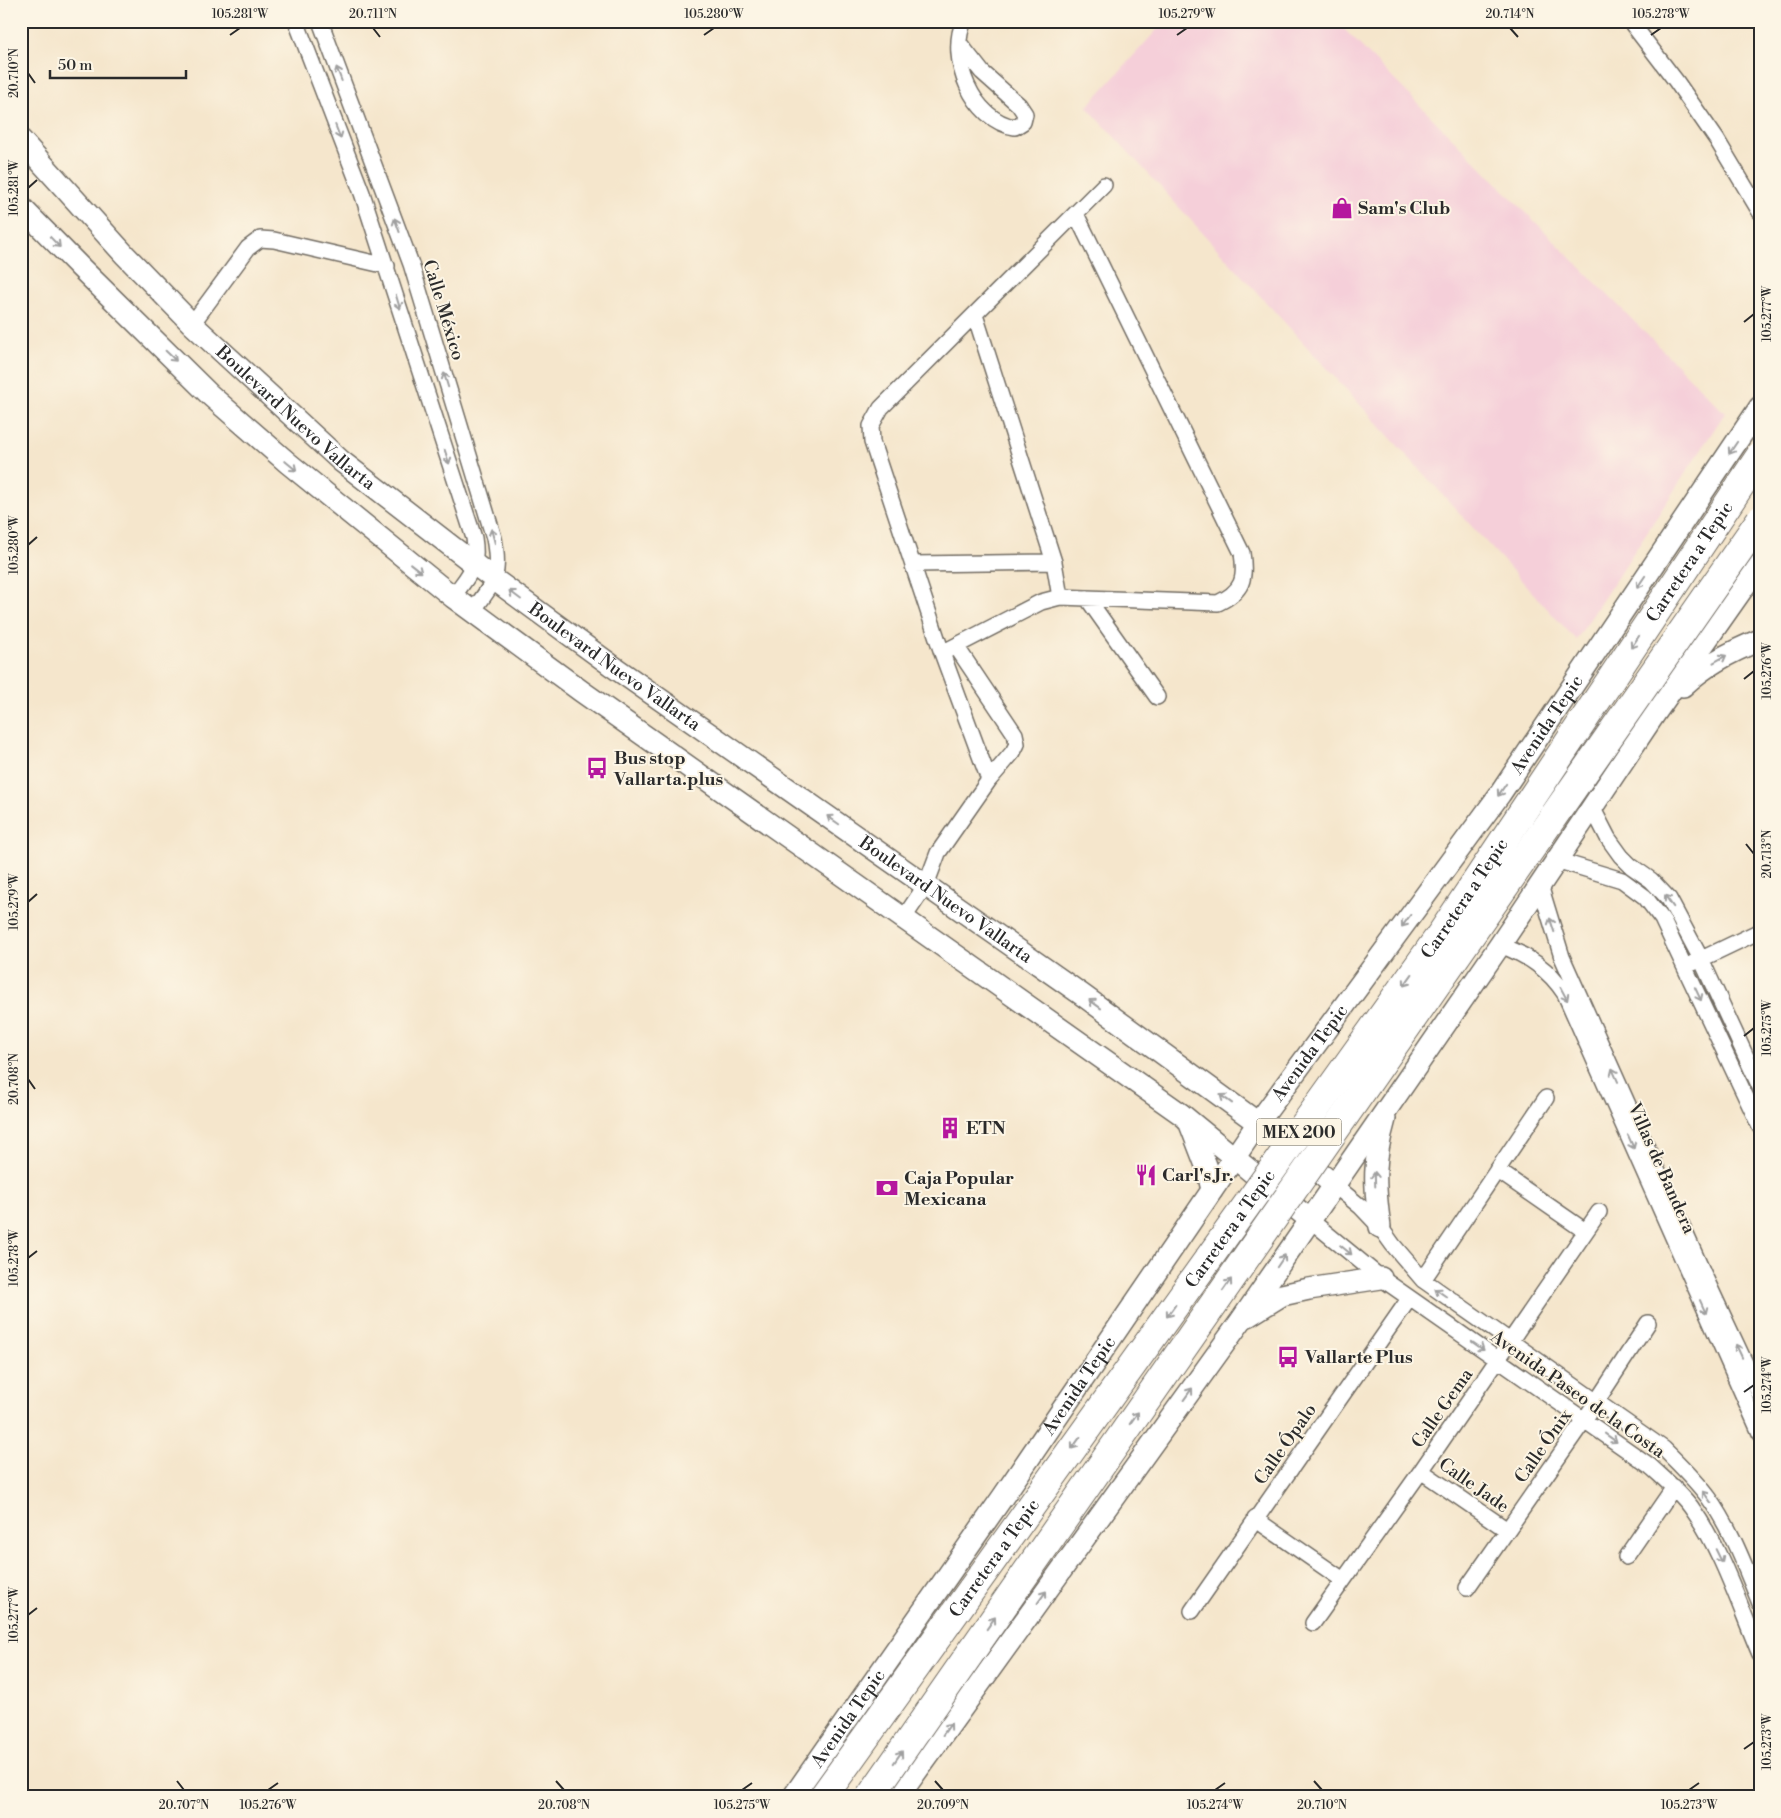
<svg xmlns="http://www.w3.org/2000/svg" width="1781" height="1818" font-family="'Libre Bodoni',serif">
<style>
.built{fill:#f5cfd9}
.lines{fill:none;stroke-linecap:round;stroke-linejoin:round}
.street-casing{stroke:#726c63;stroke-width:18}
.secondary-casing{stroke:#726c63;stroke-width:24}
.street{stroke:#fff;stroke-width:15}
.secondary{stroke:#fff;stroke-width:21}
.highway-bridge-casing{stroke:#726c63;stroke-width:30;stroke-linecap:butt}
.highway-bridge{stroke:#fff;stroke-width:28}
.oneway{stroke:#a0a0a0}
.ticks{fill:none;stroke:#2b2b2b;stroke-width:2}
.labels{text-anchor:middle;stroke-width:4;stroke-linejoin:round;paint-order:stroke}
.shield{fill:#fcf5e5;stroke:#6a6863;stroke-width:1}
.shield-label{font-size:16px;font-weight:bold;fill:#2b2b2b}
.poi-label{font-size:18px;font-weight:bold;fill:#2b2b2b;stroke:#fcf5e5;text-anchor:start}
.street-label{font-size:18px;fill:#2b2b2b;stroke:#fcf5e5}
.neatline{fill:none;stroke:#2b2b2b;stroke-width:2}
.ticks-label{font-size:12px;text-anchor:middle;fill:#2b2b2b}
</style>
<rect width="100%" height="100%" fill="#fcf5e5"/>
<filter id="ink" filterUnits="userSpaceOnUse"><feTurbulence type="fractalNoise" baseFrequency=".02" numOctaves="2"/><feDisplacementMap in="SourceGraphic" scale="10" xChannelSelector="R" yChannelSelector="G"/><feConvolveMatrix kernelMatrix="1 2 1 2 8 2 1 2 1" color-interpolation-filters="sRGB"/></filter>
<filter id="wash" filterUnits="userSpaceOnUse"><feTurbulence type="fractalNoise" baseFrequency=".0096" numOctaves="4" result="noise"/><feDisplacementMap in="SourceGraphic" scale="20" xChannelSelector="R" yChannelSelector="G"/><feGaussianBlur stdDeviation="1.12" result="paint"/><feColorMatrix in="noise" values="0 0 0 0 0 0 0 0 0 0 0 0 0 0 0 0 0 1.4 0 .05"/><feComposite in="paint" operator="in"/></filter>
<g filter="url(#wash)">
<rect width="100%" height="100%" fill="#f5e6cc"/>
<path class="built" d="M1165,21H1336L1725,413L1576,640L1087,107Z"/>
</g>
<g filter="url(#ink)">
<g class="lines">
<g class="street-casing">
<path id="street" d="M296,21L362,193L474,538C479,569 469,573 453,597
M320,21L411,264L494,538C501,577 494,582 472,612
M1630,21L1676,81L1717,140L1760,212
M960,44L982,72L1019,105L1025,114L1023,122L1015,127C973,121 947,58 964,21
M975,315L1054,562L1060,597
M192,324L248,248L260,239L274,240L387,266
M913,564L1054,562
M1087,598L1157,697
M942,653L1041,602L1060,597L1218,603C1243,591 1246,579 1242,553L1076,214
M989,780L942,653L872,442L871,426L881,408L1104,185
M1592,807L1608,838L1621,856L1631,866L1651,880L1669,899L1701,959L1760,1087
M1556,860L1622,880L1645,897L1662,919L1760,1127
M1540,885L1562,957L1704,1275L1760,1395
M903,919L926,885L938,853L989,780L1013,752L1017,744L1015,734L956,646
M1500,945C1527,955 1549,969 1565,994L1760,1433
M1693,963L1760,931
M1497,1170L1585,1231
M1333,1184L1361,1207L1380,1227L1393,1245L1423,1280L1664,1449C1680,1465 1696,1480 1709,1498C1732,1530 1745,1567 1760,1603
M1309,1219L1381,1278L1650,1466C1664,1479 1679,1491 1691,1507C1722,1550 1739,1605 1760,1654
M1423,1280L1546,1098
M1421,1471L1507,1530
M1255,1519L1343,1580
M1626,1557L1674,1487
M1467,1588L1585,1419L1648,1323
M1192,1611L1409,1299
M1313,1623L1421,1471L1599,1212"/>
</g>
<g class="secondary-casing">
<g id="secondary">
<path id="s1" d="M21,140L125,255L192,324L341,461L495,580L611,665L1081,994L1258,1123L1333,1184"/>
<path d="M21,207L80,267L210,395L288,463L453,597L581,691L1181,1114L1309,1219"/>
<path d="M1683,686C1705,665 1732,651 1760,640"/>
<path d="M1190,1124L1207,1168L1212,1190"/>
<path d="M1380,1227C1374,1184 1373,1161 1385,1119"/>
<path d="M1248,1316L1282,1295L1309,1289L1381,1278"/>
<path id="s2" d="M793,1797L1002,1498L1258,1123L1500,794L1760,407"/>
<path d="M898,1797L1240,1322L1500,945L1656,712L1760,564"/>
</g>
</g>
<use href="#street" class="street"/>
<use href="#secondary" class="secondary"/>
<g class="highway-bridge-casing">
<g id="highway-bridge">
<path id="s3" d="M823,1797L1441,934L1760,456"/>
<path d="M870,1797L1760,520"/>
</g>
</g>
<use href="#highway-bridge" class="highway-bridge"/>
</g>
<defs><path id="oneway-shaft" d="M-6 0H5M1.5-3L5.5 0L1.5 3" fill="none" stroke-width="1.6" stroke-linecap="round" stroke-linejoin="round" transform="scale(1.25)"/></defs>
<g class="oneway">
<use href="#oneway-shaft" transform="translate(339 74) rotate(-111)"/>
<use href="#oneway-shaft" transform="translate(338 132) rotate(69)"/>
<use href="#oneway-shaft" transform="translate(397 225) rotate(-110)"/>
<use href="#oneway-shaft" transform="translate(55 242) rotate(46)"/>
<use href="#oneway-shaft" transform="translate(398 302) rotate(73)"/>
<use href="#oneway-shaft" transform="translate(171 356) rotate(44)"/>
<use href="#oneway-shaft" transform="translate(446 380) rotate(-107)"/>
<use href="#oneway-shaft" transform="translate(1733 448) rotate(124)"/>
<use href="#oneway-shaft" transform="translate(447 457) rotate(72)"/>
<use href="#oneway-shaft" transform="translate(291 466) rotate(40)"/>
<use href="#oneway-shaft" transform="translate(493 536) rotate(-105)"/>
<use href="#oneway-shaft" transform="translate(416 568) rotate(38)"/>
<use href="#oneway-shaft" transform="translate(1641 582) rotate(124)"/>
<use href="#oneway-shaft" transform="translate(515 595) rotate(-143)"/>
<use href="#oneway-shaft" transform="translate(1635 642) rotate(124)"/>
<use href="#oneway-shaft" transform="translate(1720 659) rotate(-29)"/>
<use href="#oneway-shaft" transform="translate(1502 790) rotate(124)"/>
<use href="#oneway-shaft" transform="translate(833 820) rotate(-145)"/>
<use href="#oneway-shaft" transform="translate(1669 901) rotate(-125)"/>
<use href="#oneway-shaft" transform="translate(1406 921) rotate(126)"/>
<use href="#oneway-shaft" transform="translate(1552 925) rotate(-108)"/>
<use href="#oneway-shaft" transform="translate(1408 980) rotate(126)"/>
<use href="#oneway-shaft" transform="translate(1564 994) rotate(62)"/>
<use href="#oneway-shaft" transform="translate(1698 994) rotate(65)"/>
<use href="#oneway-shaft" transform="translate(1095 1004) rotate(-144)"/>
<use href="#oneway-shaft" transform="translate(1615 1075) rotate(-114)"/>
<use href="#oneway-shaft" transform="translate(1226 1099) rotate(-144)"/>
<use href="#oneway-shaft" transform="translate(1631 1142) rotate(66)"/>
<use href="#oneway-shaft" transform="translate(1375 1179) rotate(-92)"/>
<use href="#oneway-shaft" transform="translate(1346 1250) rotate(39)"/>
<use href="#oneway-shaft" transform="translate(1281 1261) rotate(-56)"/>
<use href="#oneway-shaft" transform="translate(1227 1285) rotate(-55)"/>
<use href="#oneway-shaft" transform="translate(1441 1293) rotate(-145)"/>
<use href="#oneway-shaft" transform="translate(1703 1307) rotate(66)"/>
<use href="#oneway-shaft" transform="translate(1171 1311) rotate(126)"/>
<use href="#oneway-shaft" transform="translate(1478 1346) rotate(35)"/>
<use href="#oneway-shaft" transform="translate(1739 1351) rotate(-115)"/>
<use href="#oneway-shaft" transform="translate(1188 1394) rotate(-54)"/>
<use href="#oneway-shaft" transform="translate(1134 1418) rotate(-55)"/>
<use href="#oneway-shaft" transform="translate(1611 1438) rotate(36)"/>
<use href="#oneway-shaft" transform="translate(1076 1443) rotate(126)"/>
<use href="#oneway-shaft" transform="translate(1707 1497) rotate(-126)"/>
<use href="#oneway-shaft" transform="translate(1719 1556) rotate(64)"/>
<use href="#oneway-shaft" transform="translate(1042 1597) rotate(-54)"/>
<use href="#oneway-shaft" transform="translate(991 1623) rotate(-55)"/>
<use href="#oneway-shaft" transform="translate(947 1729) rotate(-54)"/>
<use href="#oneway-shaft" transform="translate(898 1757) rotate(-55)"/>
</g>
</g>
<path class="ticks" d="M373,28L380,37M1510,28L1518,37M230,35L240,28M704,35L714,28M1177,35L1187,28M1651,35L1661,28M28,73L35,83M28,188L37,180M1744,322L1754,314M28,545L37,537M1744,679L1754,671M1746,844L1754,854M28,902L37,894M1744,1036L1754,1028M28,1079L35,1089M28,1258L37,1251M1744,1392L1754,1385M28,1615L37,1608M1744,1749L1754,1742M177,1781L184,1790M556,1781L564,1790M935,1781L943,1790M1314,1781L1322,1790M268,1790L278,1783M742,1790L752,1783M1215,1790L1225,1783M1689,1790L1699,1783"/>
<defs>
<g id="shop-bare" transform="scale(1.725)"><path d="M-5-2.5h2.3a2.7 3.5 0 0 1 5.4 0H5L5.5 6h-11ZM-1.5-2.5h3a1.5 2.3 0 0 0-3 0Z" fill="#b5179e" stroke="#fcf5e5" stroke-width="2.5" paint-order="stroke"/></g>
<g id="bus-bare" transform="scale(1.725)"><path d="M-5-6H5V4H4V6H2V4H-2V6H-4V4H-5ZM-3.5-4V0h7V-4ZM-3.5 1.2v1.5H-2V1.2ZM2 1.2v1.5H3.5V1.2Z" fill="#b5179e" stroke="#fcf5e5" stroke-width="2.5" paint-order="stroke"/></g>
<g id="building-bare" transform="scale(1.725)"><path d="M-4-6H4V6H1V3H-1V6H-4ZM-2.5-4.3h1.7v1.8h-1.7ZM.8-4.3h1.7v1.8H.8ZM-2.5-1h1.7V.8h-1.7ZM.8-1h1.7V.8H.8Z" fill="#b5179e" stroke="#fcf5e5" stroke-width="2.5" paint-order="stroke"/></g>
<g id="restaurant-bare" transform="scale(1.725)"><path d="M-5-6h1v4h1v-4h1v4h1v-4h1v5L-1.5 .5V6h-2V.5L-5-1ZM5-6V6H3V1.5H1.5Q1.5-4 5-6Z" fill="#b5179e" stroke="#fcf5e5" stroke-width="2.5" paint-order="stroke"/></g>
<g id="bank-bare" transform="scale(1.725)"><path d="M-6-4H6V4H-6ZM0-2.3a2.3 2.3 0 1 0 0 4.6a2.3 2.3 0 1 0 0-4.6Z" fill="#b5179e" stroke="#fcf5e5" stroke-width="2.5" paint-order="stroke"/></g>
</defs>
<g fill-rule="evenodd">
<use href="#shop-bare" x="1342" y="208"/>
<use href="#bus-bare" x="597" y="768"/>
<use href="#building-bare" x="950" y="1128"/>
<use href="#restaurant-bare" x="1146" y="1175"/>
<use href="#bank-bare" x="887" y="1188"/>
<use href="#bus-bare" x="1288" y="1357"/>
</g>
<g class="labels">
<rect class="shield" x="1256.5" y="1118.5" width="85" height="27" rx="4"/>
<g class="shield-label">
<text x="1299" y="1138">MEX 200</text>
</g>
<g class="poi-label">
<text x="1358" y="214">Sam's Club</text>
<text x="614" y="764">Bus stop<tspan x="614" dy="21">Vallarta.plus</tspan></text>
<text x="966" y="1134">ETN</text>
<text x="1162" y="1181">Carl's Jr.</text>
<text x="904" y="1184">Caja Popular<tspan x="904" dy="21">Mexicana</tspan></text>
<text x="1305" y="1363">Vallarte Plus</text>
</g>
<g class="street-label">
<text transform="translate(444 310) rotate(73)" y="6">Calle México</text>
<text dy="6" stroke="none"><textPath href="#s1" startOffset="391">Boulevard Nuevo Vallarta</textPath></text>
<text dy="6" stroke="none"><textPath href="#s3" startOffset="1509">Carretera a Tepic</textPath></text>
<text dy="6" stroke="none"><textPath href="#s1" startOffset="796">Boulevard Nuevo Vallarta</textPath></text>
<text dy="6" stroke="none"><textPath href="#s2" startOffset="1311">Avenida Tepic</textPath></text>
<text dy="6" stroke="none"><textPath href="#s1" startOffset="1201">Boulevard Nuevo Vallarta</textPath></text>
<text dy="6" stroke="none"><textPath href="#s3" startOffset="1104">Carretera a Tepic</textPath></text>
<text dy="6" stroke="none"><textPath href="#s2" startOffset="906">Avenida Tepic</textPath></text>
<text transform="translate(1662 1168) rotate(66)" y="6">Villas de Bandera</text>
<text dy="6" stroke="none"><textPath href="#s3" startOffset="699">Carretera a Tepic</textPath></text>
<text dy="6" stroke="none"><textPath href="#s2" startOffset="501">Avenida Tepic</textPath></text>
<text transform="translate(1578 1394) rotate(35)" y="6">Avenida Paseo de la Costa</text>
<text transform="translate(1442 1408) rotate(-55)" y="6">Calle Gema</text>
<text transform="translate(1285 1444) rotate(-55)" y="6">Calle Ópalo</text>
<text transform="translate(1543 1446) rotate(-55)" y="6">Calle Ónix</text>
<text transform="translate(1474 1485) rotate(35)" y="6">Calle Jade</text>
<text dy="6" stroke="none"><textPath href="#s3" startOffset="294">Carretera a Tepic</textPath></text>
<text dy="6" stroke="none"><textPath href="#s2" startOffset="96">Avenida Tepic</textPath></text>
</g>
</g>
<rect width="1781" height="1818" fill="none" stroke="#fcf5e5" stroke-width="55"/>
<path d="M50 70v8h136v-8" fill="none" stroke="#2b2b2b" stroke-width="2.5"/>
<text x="58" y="70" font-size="15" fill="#2b2b2b" stroke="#fcf5e5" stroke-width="4" paint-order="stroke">50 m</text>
<rect x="28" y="28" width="1726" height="1762" class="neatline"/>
<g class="ticks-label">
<text x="240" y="18">105.281°W</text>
<text x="373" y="18">20.711°N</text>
<text x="714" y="18">105.280°W</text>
<text x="1187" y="18">105.279°W</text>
<text x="1510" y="18">20.714°N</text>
<text x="1661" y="18">105.278°W</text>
<text transform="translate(14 73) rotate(-90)" y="4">20.710°N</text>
<text transform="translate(14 188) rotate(-90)" y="4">105.281°W</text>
<text transform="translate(1767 314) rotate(-90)" y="4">105.277°W</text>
<text transform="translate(14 545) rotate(-90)" y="4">105.280°W</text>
<text transform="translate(1767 671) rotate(-90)" y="4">105.276°W</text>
<text transform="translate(1767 854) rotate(-90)" y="4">20.713°N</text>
<text transform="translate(14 902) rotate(-90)" y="4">105.279°W</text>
<text transform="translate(1767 1028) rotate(-90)" y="4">105.275°W</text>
<text transform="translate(14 1079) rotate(-90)" y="4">20.708°N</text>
<text transform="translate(14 1258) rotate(-90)" y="4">105.278°W</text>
<text transform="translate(1767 1385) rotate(-90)" y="4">105.274°W</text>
<text transform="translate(14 1615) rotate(-90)" y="4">105.277°W</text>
<text transform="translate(1767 1742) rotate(-90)" y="4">105.273°W</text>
<text x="184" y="1809">20.707°N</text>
<text x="268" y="1809">105.276°W</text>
<text x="564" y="1809">20.708°N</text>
<text x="742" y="1809">105.275°W</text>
<text x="943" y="1809">20.709°N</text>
<text x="1215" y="1809">105.274°W</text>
<text x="1322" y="1809">20.710°N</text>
<text x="1689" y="1809">105.273°W</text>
</g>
</svg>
